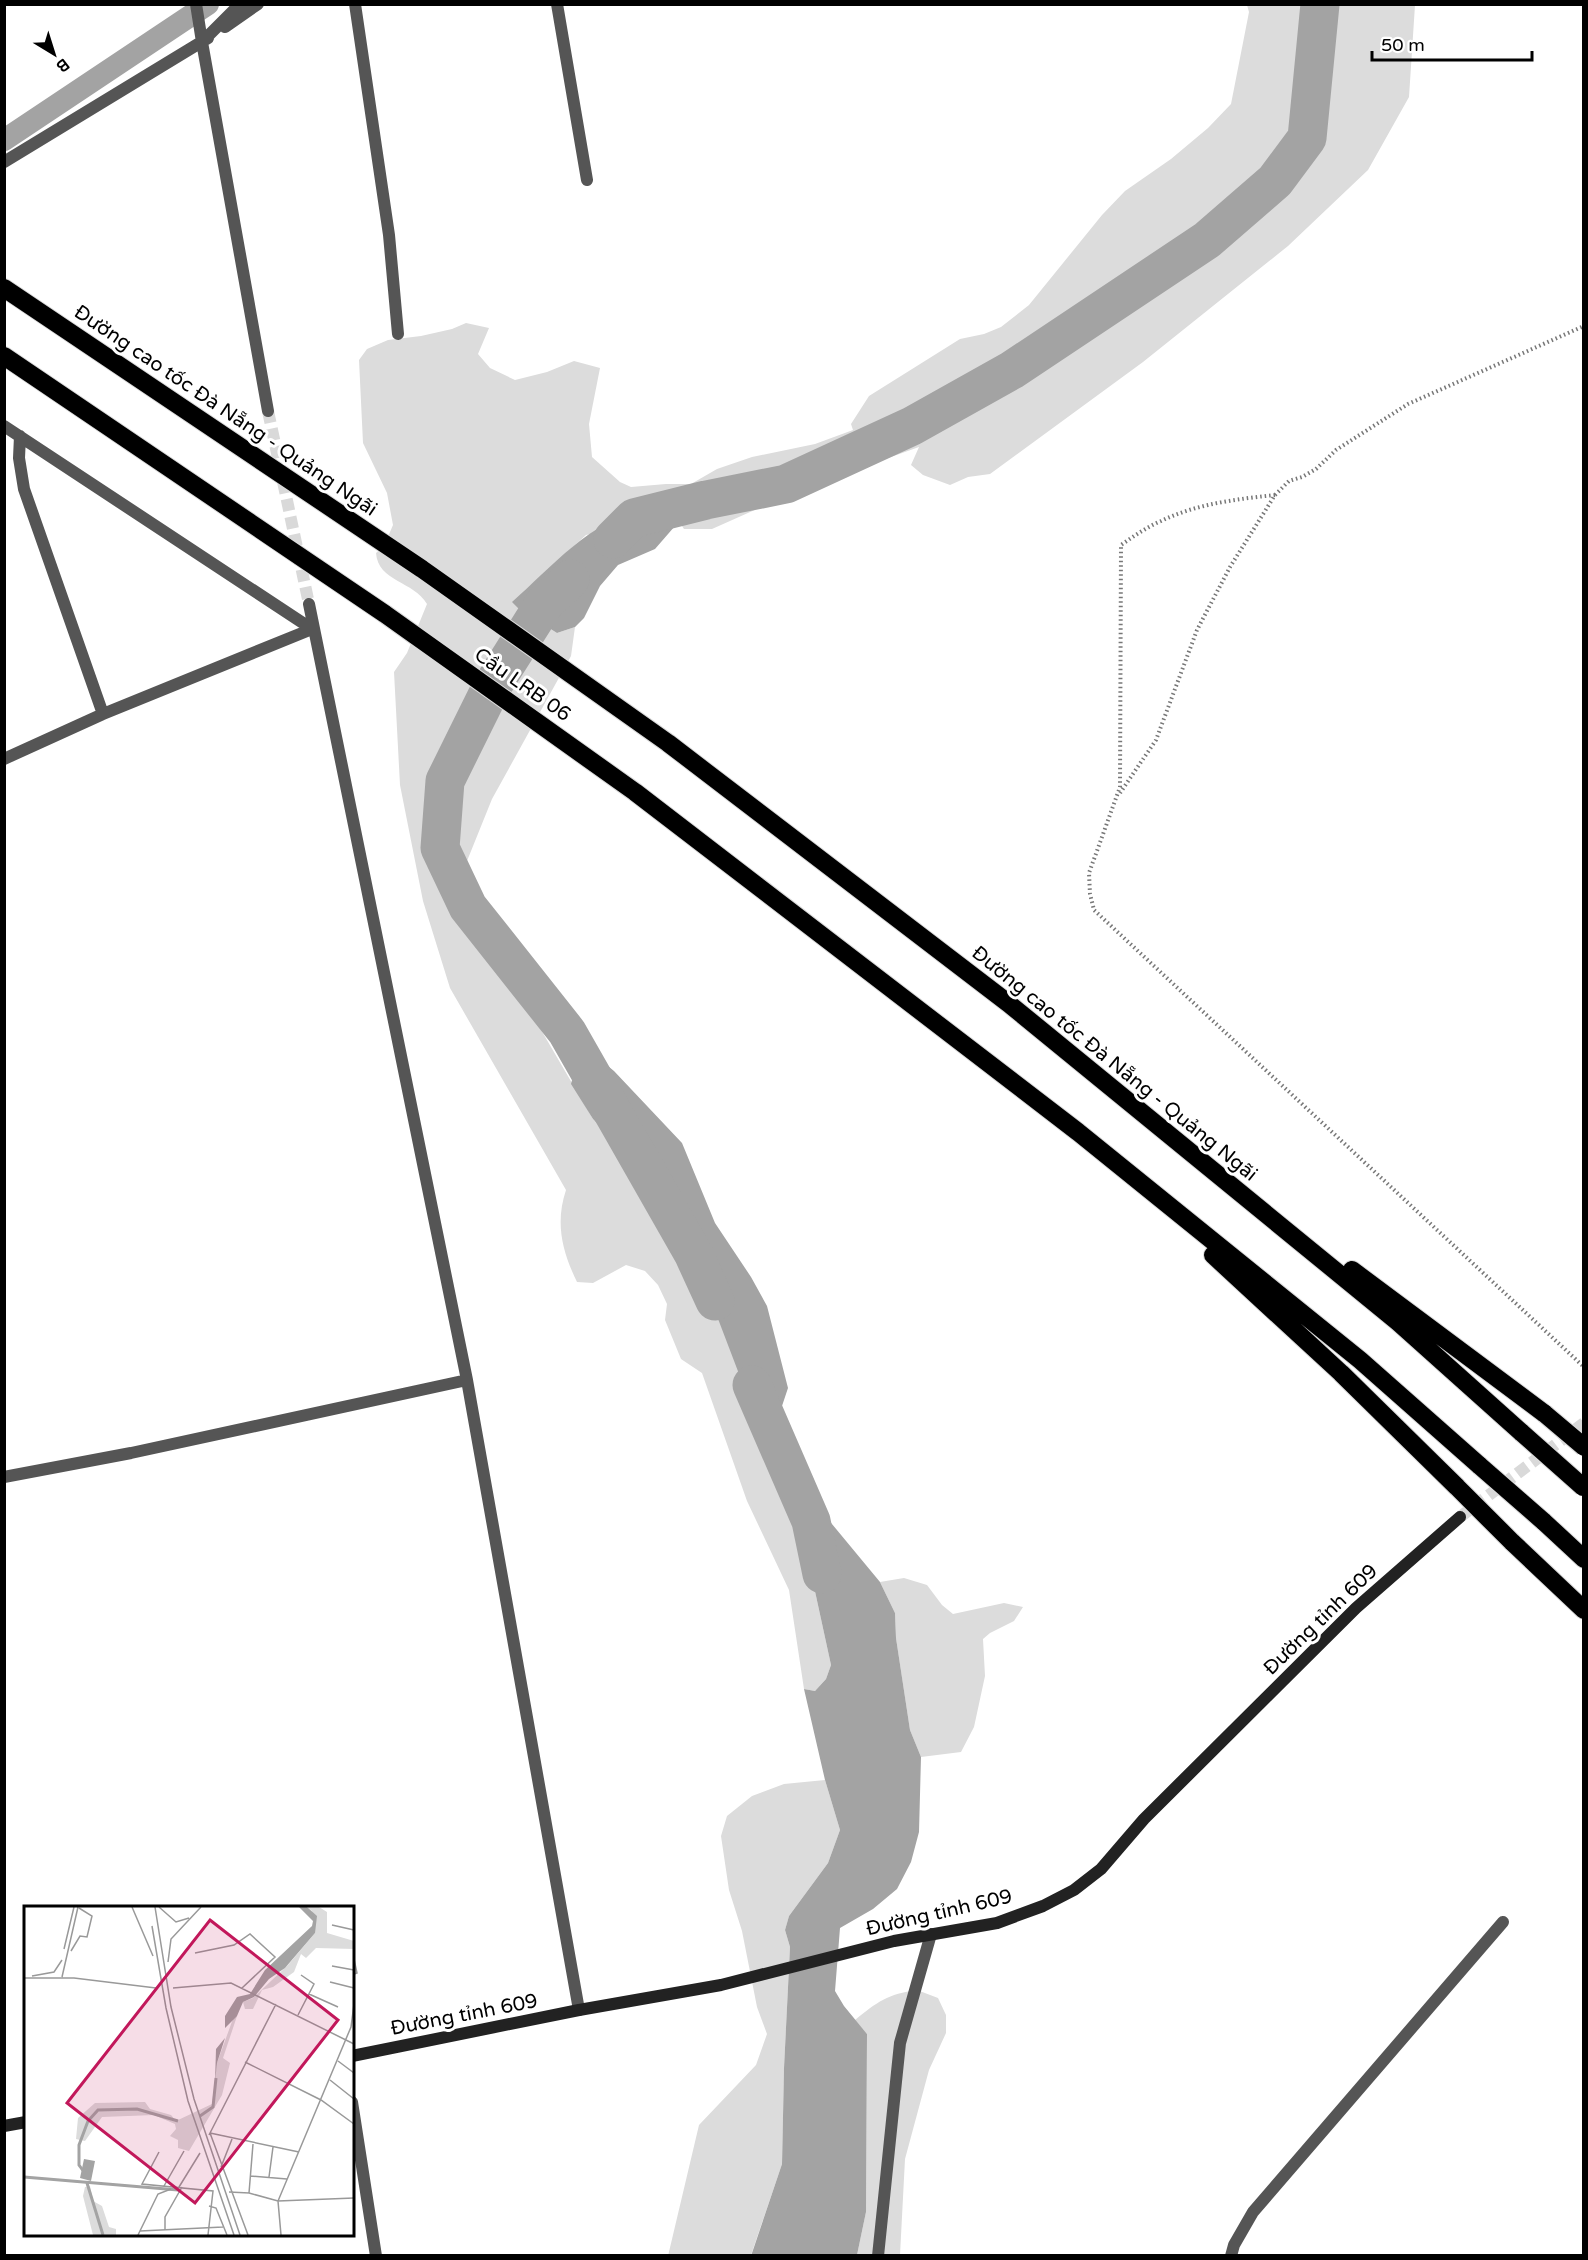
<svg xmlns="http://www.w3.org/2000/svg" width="1588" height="2260" font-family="'Varela Round',sans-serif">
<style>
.green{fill:#dcdcdc}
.water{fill:#a3a3a3}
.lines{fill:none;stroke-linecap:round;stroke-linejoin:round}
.canal{stroke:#a3a3a3;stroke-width:22}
.river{stroke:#a3a3a3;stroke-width:39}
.building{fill:#c4c4c4;stroke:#999;stroke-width:1.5}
.street-tunnel{stroke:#d9d9d9;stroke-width:12;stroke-dasharray:12 6;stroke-linecap:butt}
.secondary-tunnel{stroke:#d9d9d9;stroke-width:12;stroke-dasharray:12 6;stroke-linecap:butt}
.highway-casing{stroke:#dbdbdb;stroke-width:20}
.path{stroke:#777;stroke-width:4;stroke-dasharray:1.5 3;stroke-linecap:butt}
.street{stroke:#555;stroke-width:12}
.secondary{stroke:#222;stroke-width:12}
.highway{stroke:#000;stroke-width:18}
.highway-bridge-casing{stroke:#dbdbdb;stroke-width:20;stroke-linecap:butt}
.highway-bridge{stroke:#000;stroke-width:18}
.labels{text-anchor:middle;stroke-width:6;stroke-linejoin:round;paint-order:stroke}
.street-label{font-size:20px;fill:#000;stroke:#fff}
.inset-river{fill:none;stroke:#a3a3a3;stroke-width:3}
.inset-road{fill:none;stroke:#999;stroke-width:1.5}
.view{fill:#c2185b;fill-opacity:0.15;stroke:#c2185b;stroke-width:3}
.inset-edge{fill:none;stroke:#000;stroke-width:3}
</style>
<rect width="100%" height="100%" fill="#fff"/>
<path class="green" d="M1247,5H1415L1409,97L1368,170L1288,246L1143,362L990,474L968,477L950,485L923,475L911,465L919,447L804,488L712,529H684L676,517L673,515L586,535L538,579L519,609L557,633L575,627L571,656L492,799L467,861L468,907L443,876L523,999L593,1119L675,1206L803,1536L831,1665L826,1679L815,1691L804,1689L789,1590L747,1501L702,1373L681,1359L665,1320L667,1304L658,1285L645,1271L626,1265L593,1283L577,1282C562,1251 555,1223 566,1190L450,988L423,901L400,785L394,672L407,653L427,604C414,581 378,582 376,553L384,546L393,525L387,493L363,443L359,360L367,349L388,340L421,336L452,329L466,323L489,328L478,354L490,368L515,380L547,372L574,361L600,368L589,424L592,457L620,482L631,487L666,484H691L717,469L752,457L815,444L853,430L851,424L869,396L960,339L984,334L1001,327L1029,305L1102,215L1125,191L1171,159L1208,128L1231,104L1249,12Z
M904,1578L927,1585L942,1605L953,1614L1004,1603L1023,1607L1014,1621L990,1633L983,1639L985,1676L974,1727L961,1752L921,1757L910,1730L896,1638L895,1613L880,1582Z
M825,1780L840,1830L828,1863L789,1916L785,1930L790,1947L784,2068L782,2164L751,2255L668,2256L699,2125L756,2065L767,2034L757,2007L742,1931L729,1890L721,1836L727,1816L752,1796L784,1784Z
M917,1990L938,1998L946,2015V2033L929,2070L905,2159L900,2255H857L866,2212L867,2034L855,2020C877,2002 888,1994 917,1990Z"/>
<path class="water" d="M644,510L676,517L675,526L655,549L618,565L600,586L584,618L575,627L557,633L519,609L512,602C552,567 590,520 644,510Z
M579,1053H592L614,1071L682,1143L715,1223L751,1277L767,1306L788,1388L773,1433L765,1442L675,1206L593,1119L571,1084Z
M827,1518L880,1582L895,1613L896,1638L910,1730L921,1757L919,1832L911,1862L897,1889L873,1909L840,1928L835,1991L844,2006L867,2034L866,2212L857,2255L751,2256L782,2164L784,2068L790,1947L785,1930L789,1916L828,1863L840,1830L825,1780L804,1689L815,1691L826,1679L831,1665L803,1536L811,1521Z"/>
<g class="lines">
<path class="canal" d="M4,140L208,4"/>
<path class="river" d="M613,539L634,518L706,500L786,484L912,426L1012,370L1207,240L1275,181L1307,138L1320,4
M570,579L544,604L491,688L445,781L440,848L468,907L567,1032L693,1253L715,1301
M752,1385L811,1521L822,1574"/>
</g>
<path class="building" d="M352,1950L357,1973L352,1975Z"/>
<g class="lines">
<path class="street-tunnel" d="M268,411L309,604"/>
<path class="secondary-tunnel" d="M1460,1517L1584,1423"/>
<g class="highway-casing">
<path id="highway" d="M4,288L422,569L668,743L1008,1003L1398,1322L1522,1433
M4,356L385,614L635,792L1078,1132L1360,1360L1480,1466
M1213,1255L1341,1373L1457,1487
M1352,1270L1545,1414
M1543,1521L1584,1559
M1512,1542L1584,1610"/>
</g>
<path class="path" d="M1275,495C1237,499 1196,504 1161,521C1147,527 1134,536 1121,545L1120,787L1089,873L1090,894L1094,910L1584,1367
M1120,793L1156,740L1197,630L1230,567L1275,495L1289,481L1302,477L1316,469L1336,450L1408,404L1584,326"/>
<path class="street" d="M196,4L202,42
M240,4L202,42L268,411
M355,4L389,235L398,334
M557,4L587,180
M225,27L258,4
M4,162L208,38
M4,426L312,629
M20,436L19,458L24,489L103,714
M309,604L467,1380L579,2010
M4,759L103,714L312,629
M4,1477L131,1453L467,1380
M352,2102L376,2256
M878,2256L900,2043L931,1934
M1231,2256L1234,2245L1253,2212L1503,1922"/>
<path class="secondary" d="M352,2056L579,2010L721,1985L894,1941L997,1923L1043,1906L1074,1890L1101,1869L1144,1819L1356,1608L1460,1517
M4,2126L26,2122"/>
<use href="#highway" class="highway"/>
<g class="highway-bridge-casing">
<path id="highway-bridge" d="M1545,1414L1584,1447
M1522,1433L1583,1487
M1480,1466L1543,1521
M1457,1487L1512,1542"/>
</g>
<use href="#highway-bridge" class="highway-bridge"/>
</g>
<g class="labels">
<g class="street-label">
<text transform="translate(226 410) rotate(34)" y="7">Đường cao tốc Đà Nẵng - Quảng Ngãi</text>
<text transform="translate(523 684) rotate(35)" y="7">Cầu LRB 06</text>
<text transform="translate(1115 1063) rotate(39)" y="7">Đường cao tốc Đà Nẵng - Quảng Ngãi</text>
<text transform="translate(1320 1619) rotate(-44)" y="7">Đường tỉnh 609</text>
<text transform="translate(939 1912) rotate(-13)" y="7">Đường tỉnh 609</text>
<text transform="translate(464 2014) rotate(-11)" y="7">Đường tỉnh 609</text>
</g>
</g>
<g transform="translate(24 1906)">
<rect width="330" height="330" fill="#fff"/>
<path d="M283,1H295L303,6V27L330,35V43L292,42L282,52L277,48L270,66L249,81L238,84L229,103H221L219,96L229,92L264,59L291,27L288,5ZM210,110H213L199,152L206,157L198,189L165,245L154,242V234L146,230L152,223L151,218L130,209L78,211L61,235L52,233L54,212L71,197L121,196L126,203L147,209L152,215L188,198L193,157ZM66,280L69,295L78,300L85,321L92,323V329H69L59,290L61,281Z" fill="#dcdcdc"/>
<path d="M275,1H283L293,10L291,27L261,62L245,73L230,91L219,96L213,110L201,122V110L213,91L226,88L241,64L288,20L289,15ZM201,132L193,157L191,176L192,143ZM60,253L71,255L67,275L56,272Z" fill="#a3a3a3"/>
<path class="inset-river" d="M176,210L189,201L192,172M60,266L55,259V239L64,215L74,204L113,203L154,215M0,271L154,284M63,277L79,329"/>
<path class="inset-road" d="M108,1L129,50M131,1L147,101L170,193L216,329M135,1L152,16L165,12M308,19L330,24M128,20L142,102L164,195L210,329M40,43L50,1M47,45L56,30L63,31L68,10L55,2M171,47L210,39L226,28L251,51L218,82M144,56L147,33L177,1M308,60L330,64M8,70L30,66L38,54M38,71L54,1M0,72H50L132,82M306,76L330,82M149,82L207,77L330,138M285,88L314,101M274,109L290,78L277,69M314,155L330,167M221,156L297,194L330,218M306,174L330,193M186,227L224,329M186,227L275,246M185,229L252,98M135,246L118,278L189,285L184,329M197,261L208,233M226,270L263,273M245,271L249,241M140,280L160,245M155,281L176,247M205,286L225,287L229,238M225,287L254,295L330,292M185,300L192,302L203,329M141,324V311L158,281M116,325L199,321M114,329L134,288L147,283M257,329L254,295L327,121L330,98"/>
<path class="view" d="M186,14L314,114L171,297L43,197Z"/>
<rect width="330" height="330" class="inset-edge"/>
</g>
<rect width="1588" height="2260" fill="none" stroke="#000000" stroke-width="12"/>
<g transform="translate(54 54) rotate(142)" stroke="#ffffff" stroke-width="4.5" paint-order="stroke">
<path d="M0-4.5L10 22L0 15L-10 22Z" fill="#000000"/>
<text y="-9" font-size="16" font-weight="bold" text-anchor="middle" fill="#000000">B</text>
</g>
<path d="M1372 51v9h160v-9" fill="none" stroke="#000000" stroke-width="3"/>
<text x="1381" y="51" font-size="18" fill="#000000" stroke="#ffffff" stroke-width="4.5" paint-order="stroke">50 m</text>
</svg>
